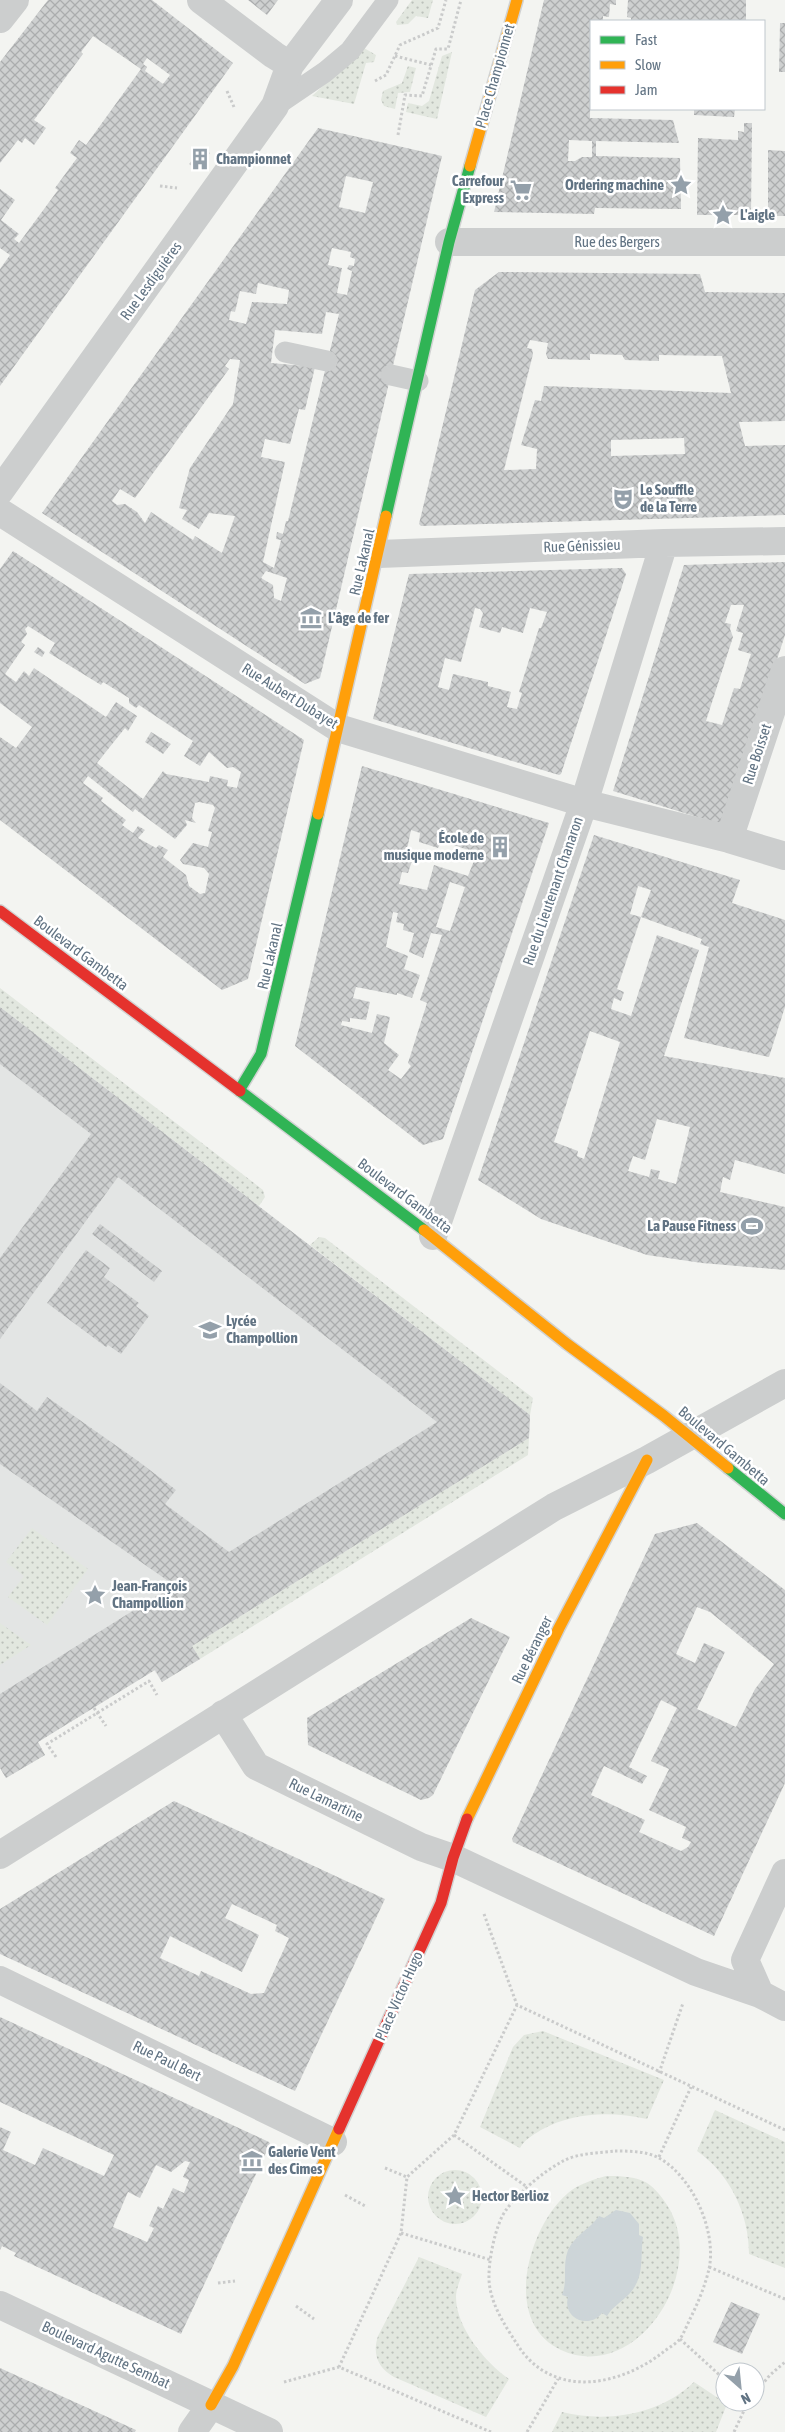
<svg xmlns="http://www.w3.org/2000/svg" width="785" height="2432" font-family="'Asap Condensed',sans-serif">
<style>
.built{fill:#e3e5e4}
.grass{fill:url(#grass-dots)}
.water{fill:#cdd5d8}
.building{fill:url(#building-cross-hatch);fill-rule:evenodd}
.lines{fill:none;stroke-linecap:round;stroke-linejoin:round}
.fast-casing{stroke:#d1d2d2;stroke-width:14}
.slow-casing{stroke:#d1d2d2;stroke-width:14}
.jam-casing{stroke:#d1d2d2;stroke-width:14}
.path{stroke:#cacbcb;stroke-width:3;stroke-dasharray:2.5 2.5;stroke-linecap:butt}
.lane{stroke:#cccece;stroke-width:21}
.street{stroke:#cccece;stroke-width:28}
.fast{stroke:#30b455;stroke-width:11}
.slow{stroke:#ff9f0a;stroke-width:11}
.jam{stroke:#e5322d;stroke-width:11}
.labels{text-anchor:middle;stroke-width:5;stroke-linejoin:round;paint-order:stroke}
.street-label{font-size:15px;fill:#617383;stroke:#fff}
.poi-label{font-size:15px;font-weight:bold;fill:#617383;stroke:#fff;text-anchor:start}
</style>
<defs>
<pattern id="grass-dots" width="8" height="8" patternUnits="userSpaceOnUse" patternTransform="scale(1.25)"><rect width="8" height="8" fill="#e2e7df"/><path d="M2 2h.1M6 6h.1" fill="none" stroke="#bbc0ba" stroke-width="1.8" stroke-linecap="round"/></pattern>
<pattern id="building-cross-hatch" width="8" height="8" patternUnits="userSpaceOnUse" patternTransform="scale(1.25)"><rect width="8" height="8" fill="#ced0d0"/><path d="M0 0l8 8M0 8l8-8" fill="none" stroke="#abadae"/></pattern>
</defs>
<rect width="100%" height="100%" fill="#f3f4f1"/>
<path class="built" d="M0,1007L530,1415L529,1438L193,1646L200,1659L162,1682L154,1670L38,1742L45,1755L6,1778L0,1768Z"/>
<path class="grass" d="M412,0H433L428,18L416,16L408,24L397,25L396,22Z
M364,48L376,55L374,62L366,63L354,104L312,96Z
M452,52L437,119L406,112L408,103L422,106L429,101L442,56Z
M408,66L416,68L410,92L398,93L395,109L384,106L381,100L383,91L402,83Z
M0,988L263,1190L265,1197L259,1206L0,1007Z
M319,1237L325,1238L533,1398L530,1415L310,1245Z
M529,1438L528,1455L200,1659L192,1646Z
M32,1528L88,1569L47,1625L8,1597L24,1576L6,1562Z
M0,1623L31,1645L0,1665Z
M543,2031L664,2080L647,2119C611,2111 573,2112 541,2130C533,2135 524,2140 520,2148L480,2127L513,2047L524,2035Z
M715,2110L785,2142V2268L749,2254C749,2214 730,2174 697,2151Z
M428 2197a27 27 0 1 1 54 0a27 27 0 1 1-54 0Z
M606,2176C618,2176 631,2176 643,2181C653,2185 661,2196 667,2205C710,2270 637,2385 561,2350C501,2322 528,2227 568,2193C579,2184 592,2180 606,2176Z
M419,2257L462,2274C460,2281 456,2289 456,2297C456,2328 486,2363 509,2379L486,2417L394,2377C378,2368 372,2354 378,2336Z
M694,2382L727,2404L716,2432H552L562,2412C607,2423 660,2415 694,2382Z"/>
<path class="water" d="M616,2210L630,2213L639,2224V2235L643,2237C640,2256 645,2275 631,2292C623,2301 613,2306 607,2316L602,2313C589,2330 562,2318 568,2297L562,2295C568,2281 562,2266 568,2250C575,2235 590,2229 599,2216L604,2218Z"/>
<path class="building" d="M48,0H152L233,63L0,386V269L10,255L0,248V189L15,200L1,220L19,234L14,239L19,243L58,190L55,188L77,158L70,153L79,140L86,145L141,69L93,36L81,52L83,54L34,120L46,128L34,145L25,138L22,143L18,140L0,163V62ZM147,58L170,75L163,84L145,71L147,67L143,64Z
M248,0H278L267,15Z
M544,0H616V5L610,4L609,17L603,16V21H591L590,118L673,120L679,143L596,141V156L680,158L681,209L595,208L594,214L494,212ZM569,140L592,141V157H582L575,161H568Z
M628,0H746V21H631V18L627,17Z
M780,23H785V72H779Z
M694,109H735L734,117L694,115Z
M744,123H752L751,215H697L698,138L738,140V131L744,132Z
M318,128L442,156L320,678L305,684L42,513ZM346,176L373,182L365,213L339,207ZM332,248L351,252L350,257L355,259L354,266L349,265L347,269L352,271L347,295L337,293L342,268L328,265ZM258,283L289,290L287,304L252,302L246,324L229,320L231,311L235,312L240,291L256,294ZM326,312L339,314L288,521H286L283,534L277,532L276,539L281,540L274,568L263,562L285,462L261,457L265,439L290,444L299,409L305,410L315,367L271,363L275,330L322,334ZM230,359L240,360L233,404L190,468L179,508L187,510L182,519L199,529L209,513L235,516L222,553L195,536L193,540L151,512L145,523L137,512L125,504L117,505L112,501L120,489L135,498L229,369L225,366ZM266,571L287,578L281,601L274,598L273,585L261,578Z
M203,148L210,153L197,170L189,164Z
M768,150L785,151V216H768Z
M499,272L700,274L705,292L785,293V421L739,422L745,446L785,445V515L421,526L419,524L475,290ZM530,340L548,343L546,354L548,359L590,360V354L622,355L625,360L659,361V355L722,356L731,393L544,386L541,401L535,400L521,445L537,449L536,469L504,470L533,354L532,349L527,348ZM684,438L685,454L611,456V440Z
M13,551L304,740L248,979L222,990L0,820V737L16,748L32,727L0,703V569ZM28,626L55,643L49,653L101,685L103,682L129,698V703L136,708L139,705L193,741L184,756L200,766L209,752L227,768L233,767L241,772L237,788L227,786L228,780L210,776L209,782L166,774L163,771L143,799L97,763L125,728L128,731L137,716L116,702L106,717L34,668L29,676L24,671L16,682L5,674L25,645L21,642L27,634L25,629ZM88,776L133,812L135,809L175,839L187,825L185,820L196,823L192,818L195,803L199,802L213,805L215,808L208,831L212,832L208,847L193,843L180,860L183,864L204,868L209,874L205,893L200,894L189,886L186,875L163,857L168,850L159,845L156,848L138,838L145,830L138,826L133,833L122,825L126,820L101,801L103,798L83,783Z
M785,562V635L750,742L720,824L613,791L684,565ZM731,605H744L736,631L743,633L738,650L751,654L740,689L734,688L722,725L706,721L733,637L730,629L731,624L725,623Z
M622,568L626,574L561,774L559,775L373,719L409,574ZM475,608L480,609L483,613L479,627L500,633L502,627L523,633L530,608L547,612L541,628H539L519,692L522,693L517,709L507,707L511,692L488,686V682L453,674L449,690L438,687L445,658L461,662Z
M38,647L45,652L42,657L34,652Z
M151,732L171,744L163,754L145,742Z
M362,766L549,823L443,1139L423,1145L295,1046ZM411,830L420,833L419,842L438,848L442,841L477,853L468,876L434,865L427,890L399,884L402,872L408,873L412,861L405,859ZM450,882L465,887L450,931L436,927ZM393,912L398,913L396,922L404,924L403,930L414,933L409,952L423,958L431,933L442,935L420,1000L427,1003L408,1063L411,1066L401,1079L388,1070L399,1055L384,1043L390,1017L377,1014L372,1033L341,1025L342,1021L350,1022V1018L366,1020L370,1002L353,998L356,987L397,995V993L412,998L420,975L404,969L408,956L386,947Z
M594,835L740,880L732,903L785,920V1007L769,1057L684,1038L709,947L700,944L702,939L641,917L617,989L624,992L621,1001L614,998L611,1009L631,1016L657,935L699,950L664,1056L785,1078V1174L735,1160L730,1180L723,1177L720,1192L785,1207V1270L702,1263L647,1255L541,1219L478,1180ZM638,886L651,890L641,917L630,914ZM590,1031L620,1042L584,1159L577,1156L578,1151L554,1142ZM657,1119L690,1127L676,1184L658,1179L660,1171L651,1169L649,1177L628,1171L633,1156L645,1160Z
M0,1007L530,1415L529,1438L192,1646L200,1659L162,1682L155,1670L38,1742L45,1755L6,1778L0,1768V1694L174,1585L0,1464V1383L37,1411L47,1397L138,1461L176,1490L165,1504L229,1552L437,1422L118,1177L0,1339V1258L91,1134L0,1064Z
M100,1224L162,1271L154,1282L92,1234Z
M86,1250L110,1268L104,1277L139,1303L136,1306L149,1316L121,1354L108,1345L106,1347L47,1303Z
M697,1523L785,1590V1783L714,1936L513,1842L512,1839L655,1534ZM697,1607L710,1612L774,1664L755,1689L736,1727L697,1709L725,1652L704,1643L695,1663L676,1654ZM661,1700L677,1708L651,1761L669,1769L649,1810L686,1827L682,1838L691,1842L688,1847L681,1851L639,1832L645,1820L591,1795L604,1766L642,1784L647,1776L629,1767Z
M471,1618L510,1637L433,1795L429,1798L421,1800L308,1745L307,1718Z
M174,1801L385,1899L295,2091L0,1954V1909ZM232,1904L277,1925L275,1931L289,1938L264,1993L251,1994L201,1971L199,1976L160,1958L170,1936L242,1972L259,1935L225,1918Z
M0,2017L269,2142L270,2144L181,2334L14,2256L16,2253L2,2246L0,2250V2127L11,2132L3,2150L35,2165L43,2148L104,2176L114,2155L0,2102ZM185,2161L190,2162L183,2177L189,2180L184,2193L173,2188L163,2209L158,2206L149,2226L154,2228L147,2242L113,2227L128,2192L140,2198L156,2165L171,2172Z
M731,2302L760,2314L742,2354L713,2342Z
M0,2368L136,2430L135,2432H0Z"/>
<g class="lines">
<g class="fast-casing">
<path id="fast" d="M386,516L449,242L470,166
M240,1089L261,1054L318,814
M240,1091L424,1230
M728,1468L785,1514"/>
</g>
<g class="slow-casing">
<path id="slow" d="M470,166L517,0
M318,814L386,516
M424,1230L567,1344L664,1416L728,1468
M467,1819L559,1628L647,1460
M211,2405L233,2366L339,2129"/>
</g>
<g class="jam-casing">
<path id="jam" d="M0,911L240,1091
M339,2129L441,1903L453,1858L467,1819"/>
</g>
<path class="path" d="M395,56L431,65
M375,81L386,75L400,45L438,28L446,0
M227,91L234,107
M398,135L405,95L422,96L436,49H448L461,0
M160,186L177,188
M94,1708L106,1726
M56,1757L47,1744L149,1681L157,1695
M484,1914L517,2005L785,2130
M659,2073L683,2003
M454,2135L527,2187
M615,2151C629,2151 646,2151 659,2158C693,2177 717,2232 709,2269C705,2286 698,2303 690,2319C687,2325 684,2333 680,2339C676,2344 668,2348 662,2353C618,2387 551,2399 517,2344C504,2324 488,2300 489,2275C489,2258 496,2223 506,2210C520,2191 543,2172 563,2161C578,2153 599,2153 615,2151Z
M659,2157L691,2087
M279,2164L286,2169
M385,2168L407,2177
M345,2195L367,2207
M401,2233L491,2260
M709,2267L785,2299
M218,2283L235,2281
M296,2306L314,2319
M680,2339L725,2380
M284,2382L339,2367
M755,2393L770,2375L785,2362
M491,2432L339,2367L401,2233L407,2177L454,2135L517,2005
M527,2432L558,2379
M734,2432L748,2402"/>
<path class="lane" d="M275,106L325,72L350,51L388,0
M285,352L327,361
M391,375L418,381"/>
<path class="street" d="M201,0L274,55L290,65
M0,19L15,0
M449,242H785
M0,491L275,106L290,65L339,0
M0,512L338,728L584,803L729,839L785,856
M379,554L664,543L785,541
M729,839L785,670
M433,1236L584,803L664,543
M223,1714L256,1766L421,1847L453,1858L696,1972L760,1994L785,2007
M0,1855L554,1507L647,1460L785,1383
M0,1980L333,2142
M760,1994L745,1960L785,1873
M0,2305L269,2432
M192,2432L211,2405"/>
<use href="#fast" class="fast"/>
<use href="#slow" class="slow"/>
<use href="#jam" class="jam"/>
</g>
<defs>
<g id="building-bare" transform="scale(1.725)"><path d="M-4-6H4V6H1V3H-1V6H-4ZM-2.5-4.3h1.7v1.8h-1.7ZM.8-4.3h1.7v1.8H.8ZM-2.5-1h1.7V.8h-1.7ZM.8-1h1.7V.8H.8Z" fill="#94a0aa" stroke="#fff" stroke-width="2.5" paint-order="stroke"/></g>
<g id="sight-bare" transform="scale(1.725)"><path d="M0-6L1.8-2.2L6-1.7L2.9 1.2L3.7 5.4L0 3.3L-3.7 5.4L-2.9 1.2L-6-1.7L-1.8-2.2Z" fill="#94a0aa" stroke="#fff" stroke-width="2.5" paint-order="stroke"/></g>
<g id="supermarket-bare" transform="scale(1.725)"><path d="M-6-5.5h2.5l.6 2H6L4.5 2H-2.5L-4.4-4H-6ZM-1.5 3.2a1.3 1.3 0 1 0 .1 0ZM3 3.2a1.3 1.3 0 1 0 .1 0Z" fill="#94a0aa" stroke="#fff" stroke-width="2.5" paint-order="stroke"/></g>
<g id="theatre-bare" transform="scale(1.725)"><path d="M-5-5.5Q0-4 5-5.5V0Q5 5 0 6Q-5 5-5 0ZM-3.3-2.5H-1v1.5H-3.3ZM1-2.5H3.3v1.5H1ZM-2.8 1Q0 5.5 2.8 1Z" fill="#94a0aa" stroke="#fff" stroke-width="2.5" paint-order="stroke"/></g>
<g id="museum-bare" transform="scale(1.725)"><path d="M0-6L6-3V-2H-6V-3ZM-5-1h2V3h-2ZM-1-1h2V3h-2ZM3-1h2V3H3ZM-6 4H6V6H-6Z" fill="#94a0aa" stroke="#fff" stroke-width="2.5" paint-order="stroke"/></g>
<g id="stadium-bare" transform="scale(1.725)"><path d="M0-5a6.5 5 0 1 0 0 10a6.5 5 0 1 0 0-10ZM-3.5-1.8h7v3.6h-7Z" fill="#94a0aa" stroke="#fff" stroke-width="2.5" paint-order="stroke"/></g>
<g id="school-bare" transform="scale(1.725)"><path d="M0-5L7-2L0 1L-7-2ZM-4 1L0 2.5L4 1V4Q0 6-4 4Z" fill="#94a0aa" stroke="#fff" stroke-width="2.5" paint-order="stroke"/></g>
</defs>
<g fill-rule="evenodd">
<use href="#building-bare" x="200" y="159"/>
<use href="#sight-bare" x="681" y="185"/>
<use href="#supermarket-bare" x="521" y="190"/>
<use href="#sight-bare" x="723" y="215"/>
<use href="#theatre-bare" x="623" y="499"/>
<use href="#museum-bare" x="311" y="618"/>
<use href="#building-bare" x="500" y="847"/>
<use href="#stadium-bare" x="752" y="1226"/>
<use href="#school-bare" x="210" y="1330"/>
<use href="#sight-bare" x="95" y="1595"/>
<use href="#museum-bare" x="252" y="2161"/>
<use href="#sight-bare" x="455" y="2196"/>
</g>
<g class="labels">
<g class="street-label">
<text transform="translate(495 76) rotate(-74)" y="5">Place Championnet</text>
<text x="617" y="247">Rue des Bergers</text>
<text transform="translate(151 281) rotate(-54)" y="5">Rue Lesdiguières</text>
<text transform="translate(582 546) rotate(-2)" y="5">Rue Génissieu</text>
<text transform="translate(362 562) rotate(-77)" y="5">Rue Lakanal</text>
<text transform="translate(290 696) rotate(32)" y="5">Rue Aubert Dubayet</text>
<text transform="translate(757 754) rotate(-72)" y="5">Rue Boisset</text>
<text transform="translate(553 891) rotate(-71)" y="5">Rue du Lieutenant Chanaron</text>
<text transform="translate(81 953) rotate(37)" y="5">Boulevard Gambetta</text>
<text transform="translate(270 956) rotate(-77)" y="5">Rue Lakanal</text>
<text transform="translate(405 1196) rotate(37)" y="5">Boulevard Gambetta</text>
<text transform="translate(724 1446) rotate(40)" y="5">Boulevard Gambetta</text>
<text transform="translate(532 1650) rotate(-64)" y="5">Rue Béranger</text>
<text transform="translate(326 1800) rotate(26)" y="5">Rue Lamartine</text>
<text transform="translate(399 1996) rotate(-66)" y="5">Place Victor Hugo</text>
<text transform="translate(167 2061) rotate(26)" y="5">Rue Paul Bert</text>
<text transform="translate(106 2355) rotate(25)" y="5">Boulevard Agutte Sembat</text>
</g>
<g class="poi-label">
<text x="216" y="164">Championnet</text>
<text x="504" y="186" text-anchor="end">Carrefour<tspan x="504" dy="17">Express</tspan></text>
<text x="664" y="190" text-anchor="end">Ordering machine</text>
<text x="740" y="220">L'aigle</text>
<text x="640" y="495">Le Souffle<tspan x="640" dy="17">de la Terre</tspan></text>
<text x="328" y="623">L'âge de fer</text>
<text x="484" y="843" text-anchor="end">École de<tspan x="484" dy="17">musique moderne</tspan></text>
<text x="736" y="1231" text-anchor="end">La Pause Fitness</text>
<text x="226" y="1326">Lycée<tspan x="226" dy="17">Champollion</tspan></text>
<text x="112" y="1591">Jean-François<tspan x="112" dy="17">Champollion</tspan></text>
<text x="268" y="2157">Galerie Vent<tspan x="268" dy="17">des Cimes</tspan></text>
<text x="472" y="2201">Hector Berlioz</text>
</g>
</g>
<rect x="590" y="20" width="175" height="90" fill="#ffffff" stroke="#c0c7cd"/>
<rect x="600" y="36" width="25" height="8" fill="#30b455" stroke="#c0c7cd"/>
<text x="635" y="45" font-size="15" fill="#617383">Fast</text>
<rect x="600" y="61" width="25" height="8" fill="#ff9f0a" stroke="#c0c7cd"/>
<text x="635" y="70" font-size="15" fill="#617383">Slow</text>
<rect x="600" y="86" width="25" height="8" fill="#e5322d" stroke="#c0c7cd"/>
<text x="635" y="95" font-size="15" fill="#617383">Jam</text>
<g transform="translate(740 2387) rotate(153)"><circle r="24" fill="#ffffff" stroke="#c0c7cd"/>
<path d="M0-4L9 19L0 12L-9 19Z" fill="#94a0aa"/>
<text y="-8" font-size="14" font-weight="bold" text-anchor="middle" fill="#617383">N</text>
</g>
</svg>
